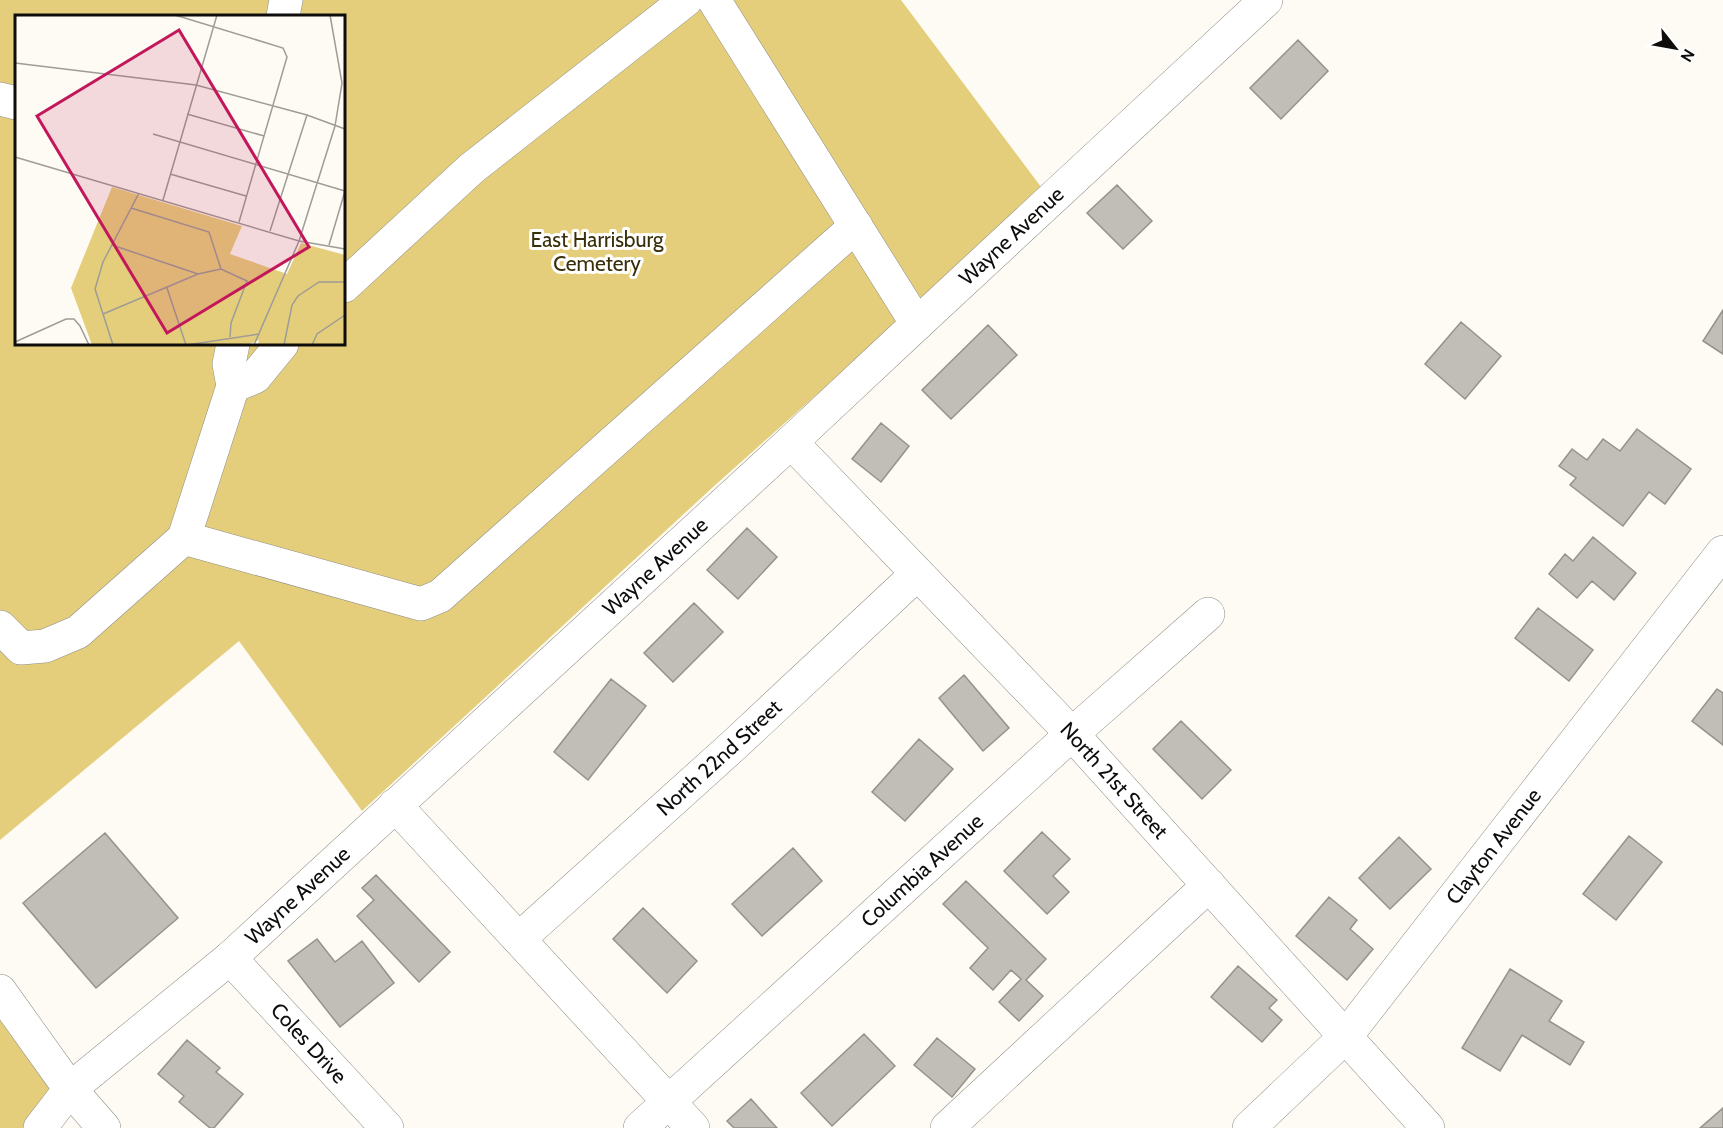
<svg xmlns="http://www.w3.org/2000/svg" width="1723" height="1128" font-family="Cabin,sans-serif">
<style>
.green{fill:#e5ce7b;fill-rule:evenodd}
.building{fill:#c0beb7;stroke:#94928c;stroke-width:1.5}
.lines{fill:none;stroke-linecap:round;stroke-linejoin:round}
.minor-casing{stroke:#8f8e87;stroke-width:34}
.minor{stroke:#fff;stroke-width:33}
.labels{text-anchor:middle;stroke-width:6;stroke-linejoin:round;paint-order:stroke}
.street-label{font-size:21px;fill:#0e0d0b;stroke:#fff}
.park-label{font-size:21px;fill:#392f08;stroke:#fff}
.inset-road{fill:none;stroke:#9d9c96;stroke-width:1.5}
.view{fill:#c2185b;fill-opacity:0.15;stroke:#c2185b;stroke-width:3}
.inset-edge{fill:none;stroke:#0e0d0b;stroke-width:3}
</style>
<rect width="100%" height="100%" fill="#fdfbf3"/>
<path class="green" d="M0,0H901L1041,187L868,349L713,487L362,811L239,641L0,840ZM16,16H344V344H16Z
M0,1016L49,1083L54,1100L24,1128H0Z"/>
<path class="building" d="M1298,40L1328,71L1281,119L1250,88Z
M1117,185L1152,221L1123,249L1087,213Z
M1723,310V354L1703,341Z
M1461,322L1501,356L1465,399L1425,364Z
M988,325L1017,355L951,419L922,390Z
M881,423L909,446L881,482L852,459Z
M1637,429L1691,469L1665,504L1649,492L1623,526L1570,485L1576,478L1559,466L1572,449L1587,460L1603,439L1620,451Z
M747,528L777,557L738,599L707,570Z
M1593,537L1636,573L1614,600L1592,581L1577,598L1549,574L1565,554L1573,561Z
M694,603L723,632L673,682L644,653Z
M1538,608L1593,650L1569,681L1515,638Z
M964,675L1009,728L983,751L939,698Z
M611,679L646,706L588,780L554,752Z
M1717,689L1723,693V745L1692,721Z
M1181,721L1231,770L1202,799L1153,749Z
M919,739L953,769L905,821L872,792Z
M1042,832L1070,859L1053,876L1069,892L1047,914L1004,871Z
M105,833L178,918L96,988L23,903Z
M1629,836L1662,862L1616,920L1583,894Z
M1399,837L1431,869L1390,909L1359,878Z
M793,848L822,881L762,936L732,904Z
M376,875L450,952L419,982L357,916L374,900L362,888Z
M966,881L1046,959L1026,980L1043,996L1019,1021L999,1002L1021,979L1011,970L993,990L970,968L988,948L943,904Z
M1329,897L1357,920L1350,929L1373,949L1347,980L1296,936Z
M643,908L697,961L667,993L613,939Z
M317,939L335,962L362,941L394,983L340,1027L288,961Z
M1238,966L1277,1000L1269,1008L1282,1020L1262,1042L1211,997Z
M1510,969L1562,1001L1549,1021L1584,1042L1570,1065L1522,1035L1500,1071L1462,1048Z
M864,1034L895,1066L832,1126L801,1093Z
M937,1038L975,1069L952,1097L914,1065Z
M187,1040L220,1068L216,1072L243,1094L214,1128H210L179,1102L184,1096L158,1074Z
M751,1099L777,1128H734L727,1121Z
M1723,1108V1128H1700Z"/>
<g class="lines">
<g class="minor-casing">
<g id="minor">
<path d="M714,0L917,324"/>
<path d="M283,16L286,0"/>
<path d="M0,99L16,103"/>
<path d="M344,286L472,168L686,0"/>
<path d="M233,386L255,377L282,344"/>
<path id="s1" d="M791,442L1072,734L1428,1128"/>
<path d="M184,538L421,604L440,596L856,226"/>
<path d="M0,627L21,648L45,646L78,632L184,538L233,386L229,364L233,344"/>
<path d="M395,805L693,1128"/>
<path id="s2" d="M519,939L734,745L917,574"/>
<path id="s3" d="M230,958L387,1128"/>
<path d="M0,991L70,1089L104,1128"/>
<path id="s4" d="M40,1128L70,1089L230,958L791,442L917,324L1266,0"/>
<path id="s5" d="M640,1128L1072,734L1208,614"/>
<path d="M947,1128L1209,885"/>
<path id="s6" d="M1249,1128L1346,1036L1723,552"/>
</g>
</g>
<use href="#minor" class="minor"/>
</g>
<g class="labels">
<g class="street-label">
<text dy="7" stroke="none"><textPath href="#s4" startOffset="1320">Wayne Avenue</textPath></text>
<text dy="7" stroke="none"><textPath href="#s4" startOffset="834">Wayne Avenue</textPath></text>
<text dy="7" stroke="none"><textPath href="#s2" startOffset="270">North 22nd Street</textPath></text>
<text dy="7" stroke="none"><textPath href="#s1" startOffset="468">North 21st Street</textPath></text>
<text dy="7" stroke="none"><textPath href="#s6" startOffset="374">Clayton Avenue</textPath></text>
<text dy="7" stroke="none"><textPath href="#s5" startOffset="382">Columbia Avenue</textPath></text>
<text dy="7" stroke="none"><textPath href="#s4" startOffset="348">Wayne Avenue</textPath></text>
<text dy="7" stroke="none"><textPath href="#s3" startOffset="116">Coles Drive</textPath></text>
</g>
<g class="park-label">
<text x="597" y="247">East Harrisburg<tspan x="597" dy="24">Cemetery</tspan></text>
</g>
</g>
<g transform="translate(15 15)">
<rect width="330" height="330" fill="#fdfbf3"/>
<path d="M97,172L227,211L215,239L272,259L286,228L330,240V330H243L244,325L232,330H77L56,273Z" fill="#e5ce7b"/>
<path class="inset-road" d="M160,0L268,33L272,42L224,207M0,48L181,70L292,100L330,114M172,99L249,121M138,119L330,176M0,142L284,226L330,234M155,159L231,181M148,185L202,0M116,193L194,217L206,254M255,216L292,100M97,230L183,259M314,230L330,176M152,273L171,330M88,299L183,259L206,254L232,266L216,308L215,322M0,327L51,304H59L65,311L74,330M98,330L80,274L88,247L124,178M172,330L244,319M239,330L284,226L320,111L327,68L315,0M269,330L277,290L283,281L304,267H330M297,330L302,319L330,300"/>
<path class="view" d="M164,15L294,232L152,318L22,101Z"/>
<rect width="330" height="330" class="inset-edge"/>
</g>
<g transform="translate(1675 48) rotate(121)" stroke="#ffffff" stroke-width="4.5" paint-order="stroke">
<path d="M0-4.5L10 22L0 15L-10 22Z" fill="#0e0d0b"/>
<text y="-9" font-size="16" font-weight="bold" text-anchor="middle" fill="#0e0d0b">N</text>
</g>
</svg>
